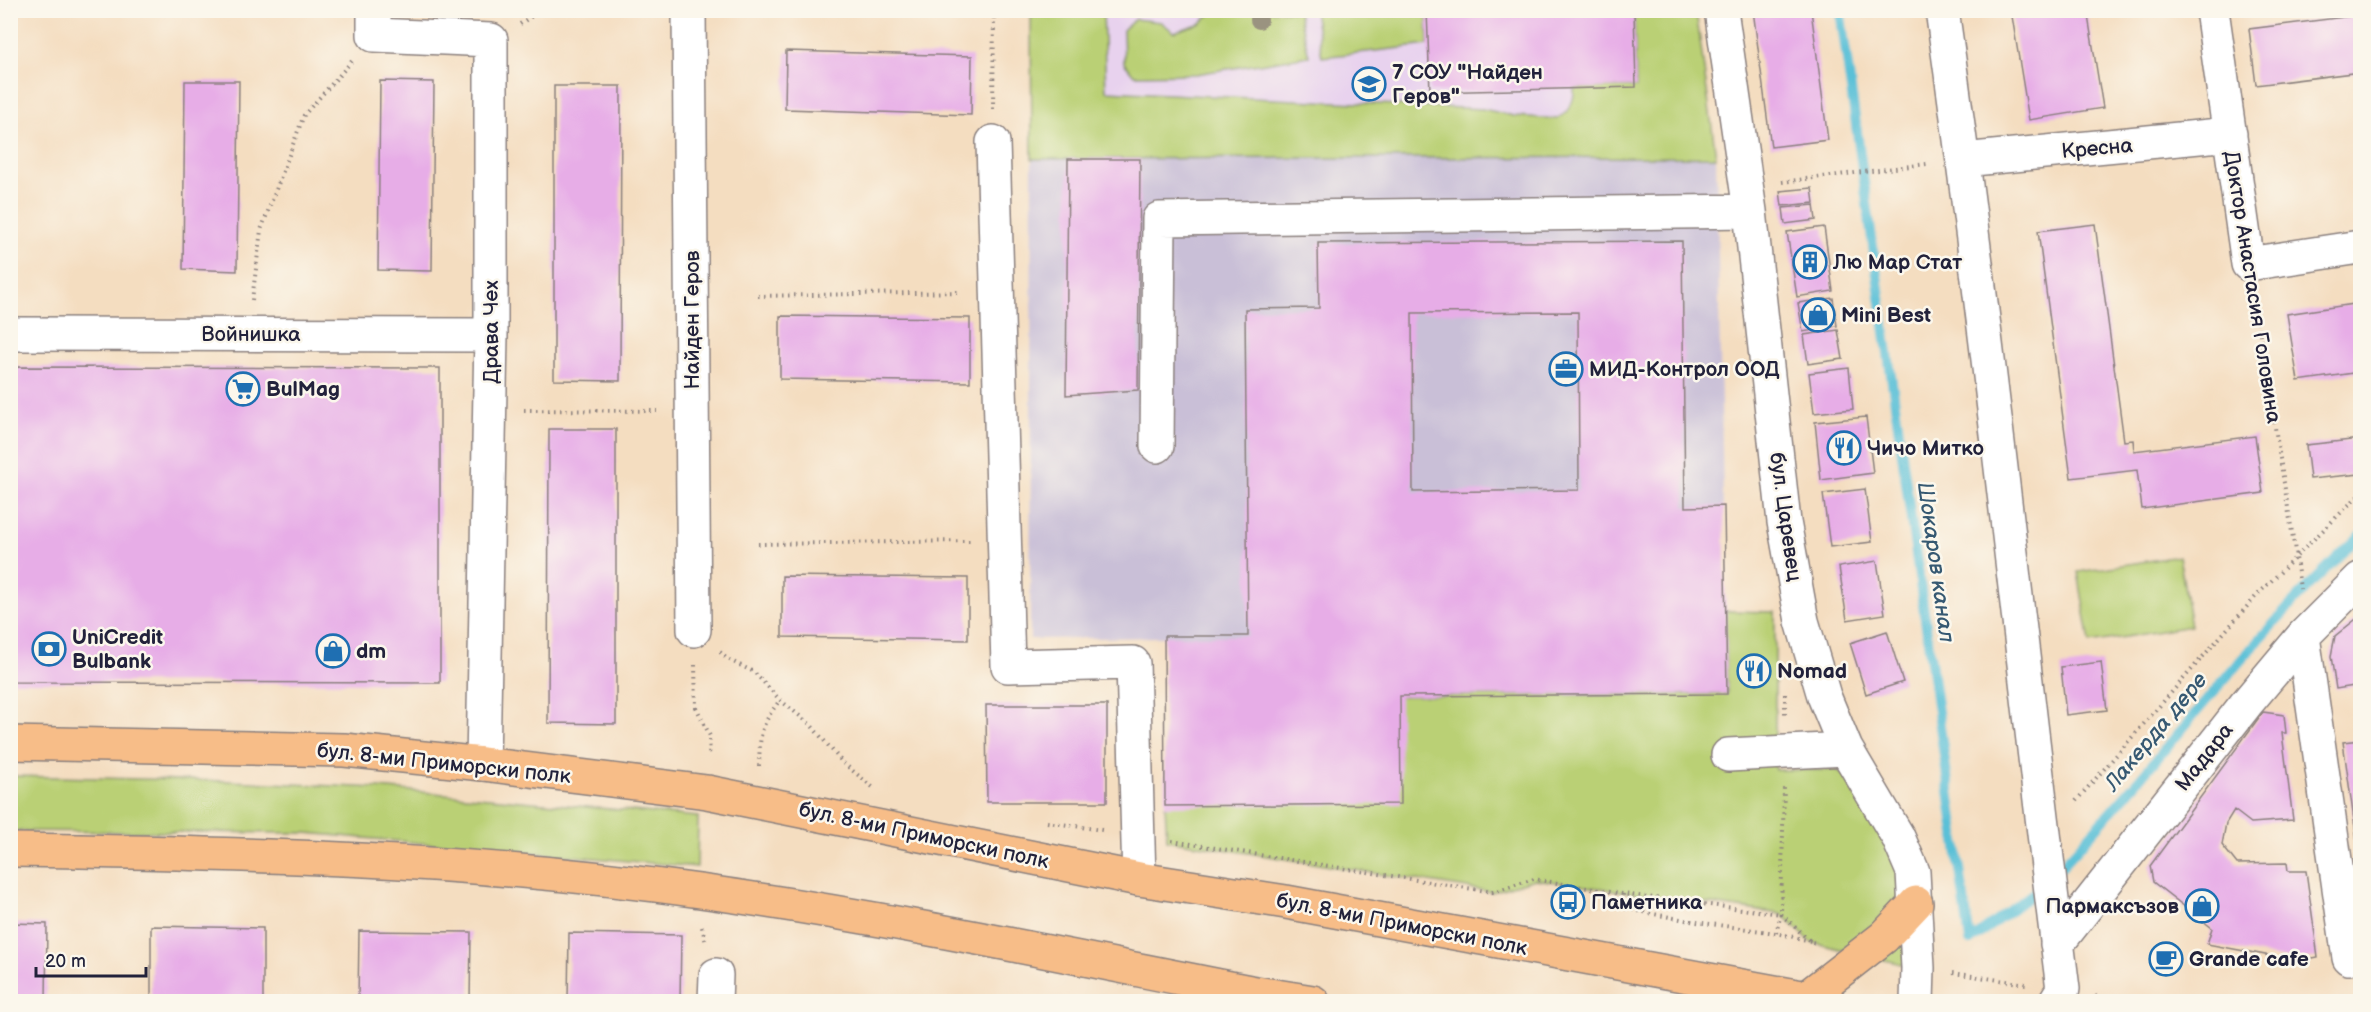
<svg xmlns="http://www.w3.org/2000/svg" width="2371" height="1012" font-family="'Balsamiq Sans',sans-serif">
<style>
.built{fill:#e8d2ee}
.industrial{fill:#c9bfd7}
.green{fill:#bad074;stroke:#6e7958;stroke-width:1.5}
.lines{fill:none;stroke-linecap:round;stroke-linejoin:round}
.stream{stroke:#5ac0d7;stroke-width:10}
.building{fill:#e7ade7;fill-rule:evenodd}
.minor-casing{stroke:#8b807e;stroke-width:36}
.major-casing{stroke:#8b807e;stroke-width:36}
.path{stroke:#8b807e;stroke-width:4;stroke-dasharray:1.5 4.5;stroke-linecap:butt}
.minor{stroke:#fff;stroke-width:33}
.major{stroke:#f7bd88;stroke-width:33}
.tree{fill:#9a9380}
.labels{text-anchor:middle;stroke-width:5;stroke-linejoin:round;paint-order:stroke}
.poi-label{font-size:21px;font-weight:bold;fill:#22223b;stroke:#fbf7ec;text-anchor:start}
.street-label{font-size:21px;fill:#22223b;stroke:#fbf7ec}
.water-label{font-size:22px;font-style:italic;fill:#365972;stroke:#fbf7ec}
</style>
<rect width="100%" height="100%" fill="#fbf7ec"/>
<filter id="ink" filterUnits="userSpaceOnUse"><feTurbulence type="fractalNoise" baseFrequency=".0167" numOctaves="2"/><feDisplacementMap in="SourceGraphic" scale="12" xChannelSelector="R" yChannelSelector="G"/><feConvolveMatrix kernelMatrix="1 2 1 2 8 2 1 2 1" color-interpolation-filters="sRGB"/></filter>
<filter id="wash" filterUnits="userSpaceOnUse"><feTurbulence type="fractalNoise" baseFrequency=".008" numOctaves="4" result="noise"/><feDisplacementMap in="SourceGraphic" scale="24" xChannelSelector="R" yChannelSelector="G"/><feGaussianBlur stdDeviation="1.35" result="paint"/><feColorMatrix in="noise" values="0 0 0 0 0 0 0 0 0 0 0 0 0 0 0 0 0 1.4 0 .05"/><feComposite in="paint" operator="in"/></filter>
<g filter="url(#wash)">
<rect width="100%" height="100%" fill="#f4ddc0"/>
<path class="built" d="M1031,11H1696L1716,157L1032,159Z"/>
<path class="industrial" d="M1716,157L1727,694L1400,696L1165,806L1164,637L1030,639L1032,159Z"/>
<path class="green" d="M1031,11H1103L1106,91L1483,109L1514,116L1558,119C1569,111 1575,102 1574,88L1636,87L1634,11H1696L1716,157L1032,159Z
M1213,11H1298L1309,56L1196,74L1134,75L1124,63L1123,30L1135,19L1161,22L1174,32L1201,23Z
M1314,11H1427L1428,45L1322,57Z
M2179,556L2191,626L2090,643L2078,572Z
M1725,611L1775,612V770H1837L1874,796L1898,837L1918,968L1811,942L1781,914L1535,879L1492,892L1167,840L1165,806L1400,696L1727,694Z
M11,776L228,781L378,788L698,817L697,867L306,833L11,831Z"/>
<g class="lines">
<path class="stream" d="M1840,10L1970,941L2044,885
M2054,874C2160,764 2248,639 2360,536"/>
</g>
<g id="blocks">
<path class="building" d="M1427,10H1634L1636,87L1430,92Z
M1753,10H1811L1828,140L1771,147Z
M2011,10H2087L2103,108L2029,120Z
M2360,15V72L2256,85L2249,29Z
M786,51L972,56L971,115L785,109Z
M185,81H239L237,271L183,269Z
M380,81L434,82L432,271L378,270Z
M554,86H621L620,381L554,380Z
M1068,159H1140L1138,390L1066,395Z
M1812,188L1814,203L1782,206L1780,191Z
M1814,205L1816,220L1785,224L1783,208Z
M2095,224L2124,441L2133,440L2134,451L2255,436L2263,493L2142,509L2137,470L2071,478L2038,231Z
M1824,227L1833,291L1797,297L1787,232Z
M1682,241L1685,507L1724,506L1727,694L1400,696L1401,804L1165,806L1164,636H1248L1245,309L1319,308L1318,243ZM1578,312L1579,490L1413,492L1412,313Z
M1833,298L1837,326L1803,332L1798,303Z
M2360,303V372L2298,381L2287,314Z
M780,316L970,318V382L780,379Z
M1838,330L1843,359L1808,364L1804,335Z
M10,367L440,368V683L10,682Z
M1849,368L1853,409L1814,413L1809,373Z
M1866,417L1873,473L1821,480L1815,422Z
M549,429H616V724L548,723Z
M2360,439V474L2310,479L2306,445Z
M1865,489L1872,542L1830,547L1823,494Z
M1877,561L1885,614L1847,620L1839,567Z
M782,576L968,578V640L782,637Z
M2360,616V685L2336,689L2331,656L2335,636Z
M1887,631L1903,682L1866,694L1850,643Z
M2101,662L2107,710L2066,715L2061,667Z
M986,705H1107V802H987Z
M2263,712L2284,715L2286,733H2282L2293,820L2251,823L2234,810L2226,823L2222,845L2237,864L2287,863L2288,871H2306L2318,957L2297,961L2207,944L2212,928L2153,882L2150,866Z
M2360,740V856H2359L2343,742Z
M10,923L47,924L46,1002H10Z
M151,926L263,928V1002H180V999H151Z
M359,931L471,932L470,1002H358Z
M569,933L681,935L680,1002H568Z"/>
</g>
</g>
<g filter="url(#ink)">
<use href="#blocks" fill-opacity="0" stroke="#8b807e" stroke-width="1.5"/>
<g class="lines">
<g class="minor-casing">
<path id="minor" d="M374,10V35L491,40V335L483,764
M689,10L694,630
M1721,10L1750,211L1784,522L1802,621L1824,696L1846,749L1898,837L1913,872L1918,968L1917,1002
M1942,10C1989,336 2022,663 2063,989L2055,1002
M2212,10L2248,264L2360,247
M993,142L1008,666L1133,663L1139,879
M1963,160L2230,134
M10,334L491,335
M1157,446L1159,219L1750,211
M2303,636L2349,958
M1728,755L1846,749
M2057,944L2246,704L2303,636L2360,579
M715,1002L716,975"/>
</g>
<g class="major-casing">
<path id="major" d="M10,743L344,750L483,764L707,792L1139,879L1286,902L1829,1002
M10,850C241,853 471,859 700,891C885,917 1067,956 1250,992L1313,1002
M1807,997L1884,937L1916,903"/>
</g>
<path class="path" d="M520,24L541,10
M993,109L994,10
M1782,182L1927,164
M758,296L961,292
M2254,298L2296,557L2300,589
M252,300L261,230L304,115L352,61
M524,410L657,411
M758,544L970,541
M720,652L727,659L754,672L780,700L811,725L842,762L875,789
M695,665L696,707L710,736L709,756
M1785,694V717
M759,766C760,734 760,726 780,700
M2076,801L2258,594L2360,494
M1047,822L1102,830
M1172,841L1492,892L1534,879L1623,894L1781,914L1811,942L1817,943
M1623,894L1622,908L1696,922L1776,933L1811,941
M702,927L706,943
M1776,933L1781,914L1784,787
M1953,973L2026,984
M2095,996L2108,1002"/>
<use href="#minor" class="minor"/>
<use href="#major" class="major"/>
</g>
<circle class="tree" cx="1259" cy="20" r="9"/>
</g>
<defs>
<g id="school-ring" transform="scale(1.725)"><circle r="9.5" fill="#fbf7ec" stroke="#1f6fb2" stroke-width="1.5"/><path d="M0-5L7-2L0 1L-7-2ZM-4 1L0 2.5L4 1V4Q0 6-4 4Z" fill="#1f6fb2"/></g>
<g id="building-ring" transform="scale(1.725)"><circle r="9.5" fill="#fbf7ec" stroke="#1f6fb2" stroke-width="1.5"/><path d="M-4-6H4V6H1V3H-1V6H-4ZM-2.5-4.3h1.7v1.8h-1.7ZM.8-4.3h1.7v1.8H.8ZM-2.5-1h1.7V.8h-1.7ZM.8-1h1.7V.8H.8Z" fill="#1f6fb2"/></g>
<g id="shop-ring" transform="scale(1.725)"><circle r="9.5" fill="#fbf7ec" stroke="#1f6fb2" stroke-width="1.5"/><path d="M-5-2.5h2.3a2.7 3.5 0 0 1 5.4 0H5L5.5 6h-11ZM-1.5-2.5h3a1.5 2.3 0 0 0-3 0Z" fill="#1f6fb2"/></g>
<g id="office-ring" transform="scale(1.725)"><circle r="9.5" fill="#fbf7ec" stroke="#1f6fb2" stroke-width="1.5"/><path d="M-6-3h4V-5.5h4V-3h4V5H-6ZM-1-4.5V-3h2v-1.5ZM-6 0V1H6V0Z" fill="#1f6fb2"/></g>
<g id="supermarket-ring" transform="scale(1.725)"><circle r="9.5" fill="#fbf7ec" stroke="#1f6fb2" stroke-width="1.5"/><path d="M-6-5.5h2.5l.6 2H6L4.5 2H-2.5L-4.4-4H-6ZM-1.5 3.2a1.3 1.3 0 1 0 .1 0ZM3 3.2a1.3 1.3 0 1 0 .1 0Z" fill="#1f6fb2"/></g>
<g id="restaurant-ring" transform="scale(1.725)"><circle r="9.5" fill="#fbf7ec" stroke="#1f6fb2" stroke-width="1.5"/><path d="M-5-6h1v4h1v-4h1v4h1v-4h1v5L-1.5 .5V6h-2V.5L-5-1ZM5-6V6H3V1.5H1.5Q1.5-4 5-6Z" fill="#1f6fb2"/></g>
<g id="bank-ring" transform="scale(1.725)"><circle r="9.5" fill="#fbf7ec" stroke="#1f6fb2" stroke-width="1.5"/><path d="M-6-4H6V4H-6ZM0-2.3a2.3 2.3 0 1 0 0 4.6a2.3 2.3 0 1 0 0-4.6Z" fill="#1f6fb2"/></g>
<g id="bus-ring" transform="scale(1.725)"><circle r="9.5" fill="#fbf7ec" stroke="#1f6fb2" stroke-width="1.5"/><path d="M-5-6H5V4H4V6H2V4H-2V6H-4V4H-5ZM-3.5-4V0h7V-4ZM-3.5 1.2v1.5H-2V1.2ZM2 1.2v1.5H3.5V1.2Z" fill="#1f6fb2"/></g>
<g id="cafe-ring" transform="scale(1.725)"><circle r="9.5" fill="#fbf7ec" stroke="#1f6fb2" stroke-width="1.5"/><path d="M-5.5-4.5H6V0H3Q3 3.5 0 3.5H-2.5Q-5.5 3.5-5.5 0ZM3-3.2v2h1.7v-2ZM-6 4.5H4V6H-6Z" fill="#1f6fb2"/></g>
</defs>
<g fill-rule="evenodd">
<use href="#school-ring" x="1369" y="84"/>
<use href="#building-ring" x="1810" y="262"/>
<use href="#shop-ring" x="1818" y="315"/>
<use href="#office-ring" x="1566" y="369"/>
<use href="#supermarket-ring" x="243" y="389"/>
<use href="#restaurant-ring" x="1844" y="448"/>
<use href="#bank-ring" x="49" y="649"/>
<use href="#shop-ring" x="333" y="651"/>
<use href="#restaurant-ring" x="1754" y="671"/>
<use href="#bus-ring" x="1568" y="902"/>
<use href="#shop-ring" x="2202" y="906"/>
<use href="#cafe-ring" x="2166" y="959"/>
</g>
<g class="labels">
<g class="poi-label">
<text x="1392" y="79">7 СОУ "Найден<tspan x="1392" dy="24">Геров"</tspan></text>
<text x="1833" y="269">Лю Мар Стат</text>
<text x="1841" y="322">Mini Best</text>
<text x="1589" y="376">МИД-Контрол ООД</text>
<text x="266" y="396">BulMag</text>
<text x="1867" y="455">Чичо Митко</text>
<text x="72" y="644">UniCredit<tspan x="72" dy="24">Bulbank</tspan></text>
<text x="356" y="658">dm</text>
<text x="1777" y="678">Nomad</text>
<text x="1591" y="909">Паметника</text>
<text x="2179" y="913" text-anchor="end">Пармаксъзов</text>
<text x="2189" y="966">Grande cafe</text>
</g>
<g class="street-label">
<text transform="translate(2097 148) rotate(-5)" y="7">Кресна</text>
<text transform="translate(2253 287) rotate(81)" y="7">Доктор Анастасия Головина</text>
<text transform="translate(692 320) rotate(-90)" y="7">Найден Геров</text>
<text transform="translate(491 332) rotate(-90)" y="7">Драва Чех</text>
<text x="251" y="341">Войнишка</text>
<text transform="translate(1786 517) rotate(82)" y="7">бул. Царевец</text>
<text transform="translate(2204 757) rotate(-52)" y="7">Мадара</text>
<text transform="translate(444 763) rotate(6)" y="7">бул. 8-ми Приморски полк</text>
<text transform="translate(924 835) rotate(12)" y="7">бул. 8-ми Приморски полк</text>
<text transform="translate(1402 924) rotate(11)" y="7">бул. 8-ми Приморски полк</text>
</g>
<g class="water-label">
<text transform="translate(1937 562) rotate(82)" y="8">Шокаров канал</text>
<text transform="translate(2155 731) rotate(-50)" y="8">Лакерда дере</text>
</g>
</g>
<rect width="2371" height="1012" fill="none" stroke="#fbf7ec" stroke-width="36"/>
<path d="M36 967v9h110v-9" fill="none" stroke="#22223b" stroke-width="3"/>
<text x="45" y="967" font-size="18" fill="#22223b" stroke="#fbf7ec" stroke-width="4.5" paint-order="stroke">20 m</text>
</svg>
